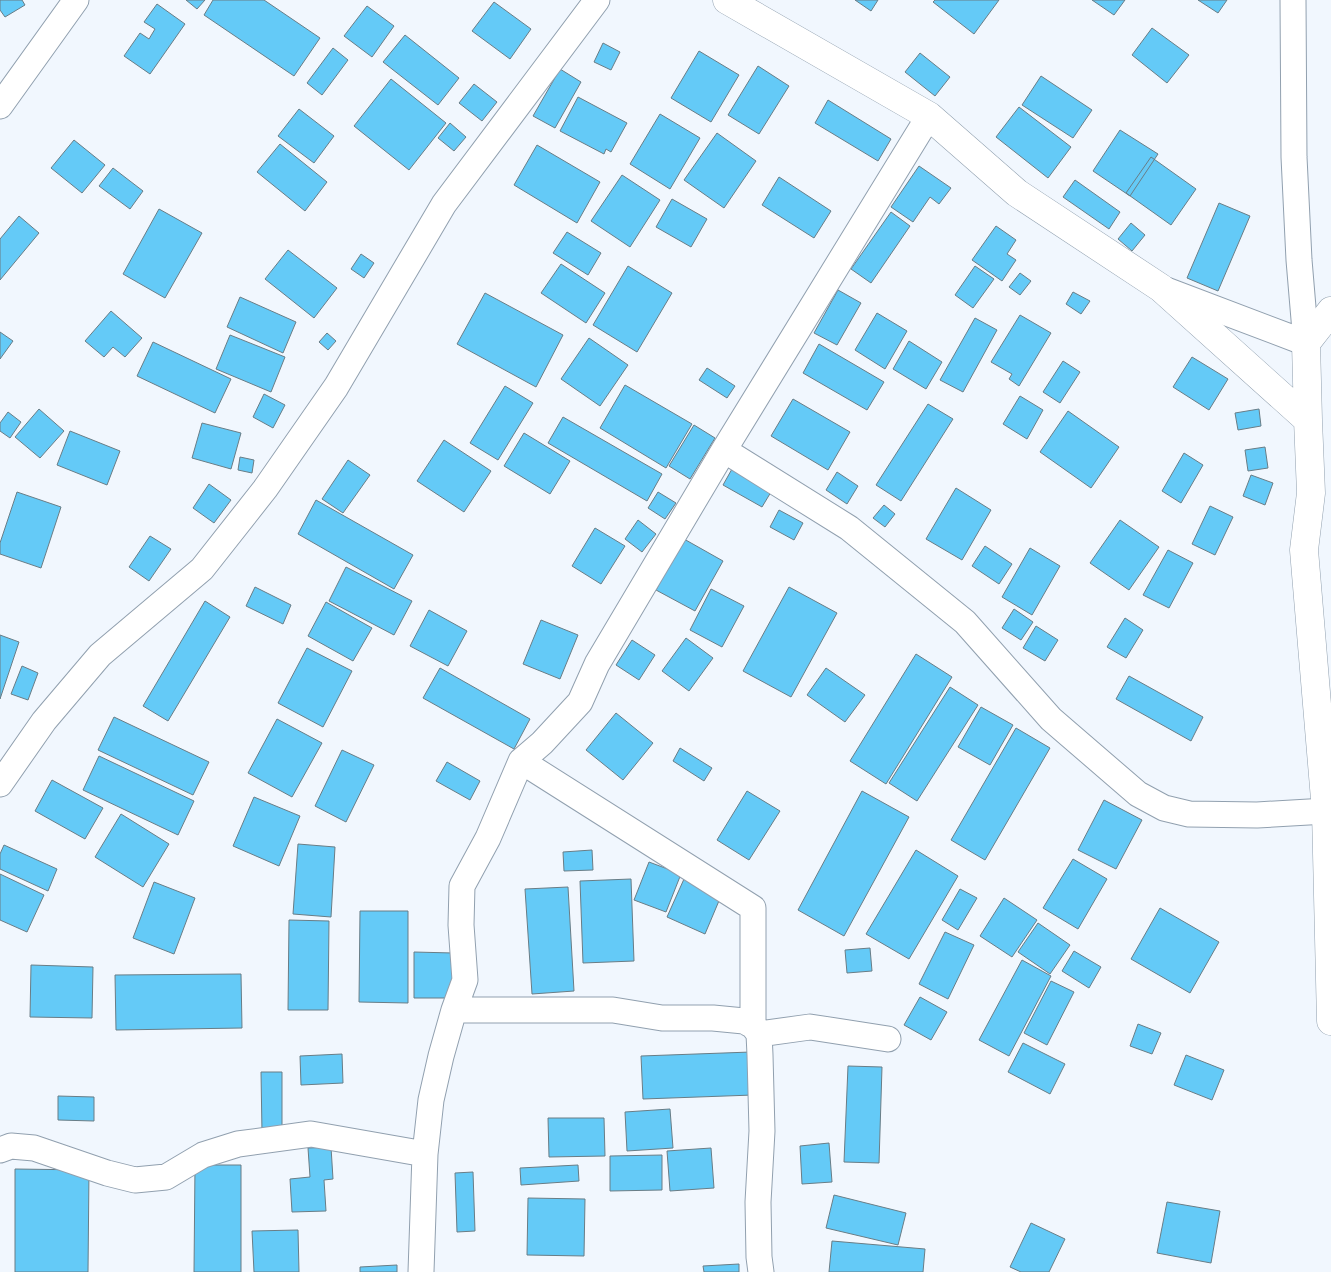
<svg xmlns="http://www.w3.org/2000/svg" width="1331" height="1272" font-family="Raleway,sans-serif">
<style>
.building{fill:#64caf7;stroke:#697d86}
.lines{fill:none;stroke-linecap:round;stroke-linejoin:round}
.minor-casing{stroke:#91a0af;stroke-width:27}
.tertiary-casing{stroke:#91a0af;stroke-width:29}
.minor{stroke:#fff;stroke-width:25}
.tertiary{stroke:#fff;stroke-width:28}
</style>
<rect width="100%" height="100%" fill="#f1f7fe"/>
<path class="building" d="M0,0H22L25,5L5,17L0,10Z
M186,0H205L197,9Z
M213,0H264L320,38L294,76L204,15Z
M855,0H878L871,11Z
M935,0H999L974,34L933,2Z
M1092,0H1125L1114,15Z
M1198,0H1227L1218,13Z
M494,2L531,29L510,59L472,31Z
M157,4L185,24L150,74L124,56L140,33L149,39L155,29L144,22Z
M367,6L394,26L372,57L344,36Z
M1152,28L1189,55L1167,83L1132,55Z
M405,35L459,78L438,105L383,62Z
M603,43L620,52L611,70L594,62Z
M333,48L348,60L322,95L307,83Z
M699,51L739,75L711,122L671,98Z
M920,53L950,77L935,96L905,72Z
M758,66L789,86L759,134L728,115Z
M560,69L581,82L555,128L533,116Z
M1041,76L1092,110L1073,138L1022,105Z
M391,79L446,123L409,170L354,126Z
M474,84L497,102L482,121L459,103Z
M578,97L627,123L611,152L606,149L604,154L560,131Z
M828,100L891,139L878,161L815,123Z
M1019,107L1071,147L1048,178L996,137Z
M299,109L334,136L314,163L278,136Z
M660,114L700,138L670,189L630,164Z
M450,123L466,137L454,151L438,138Z
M1120,130L1158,154L1130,196L1093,171Z
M717,133L756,161L724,208L684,180Z
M74,140L105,165L82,193L51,168Z
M280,144L327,182L305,211L257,172Z
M537,145L600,182L577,223L514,185Z
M1151,157L1196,189L1171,225L1126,193Z
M919,166L951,188L939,204L930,197L913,222L891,207Z
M113,168L143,191L130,209L99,186Z
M622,175L660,200L630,247L591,221Z
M779,177L831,211L814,238L762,205Z
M1075,180L1120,212L1109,229L1063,197Z
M672,199L707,219L691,247L656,227Z
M1219,203L1250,216L1218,291L1187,278Z
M159,209L202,233L165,298L123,274Z
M891,212L910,226L871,283L851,269Z
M19,216L39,233L0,280V239Z
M1131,223L1145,235L1132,251L1118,239Z
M996,226L1016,240L1007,254L1016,260L1002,281L972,260Z
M567,232L601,253L588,275L553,253Z
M288,250L337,288L314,318L265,279Z
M361,254L374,263L364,278L351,269Z
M561,264L605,293L586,323L541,293Z
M628,266L672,293L637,352L593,325Z
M975,266L994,279L973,308L955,295Z
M1020,273L1031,281L1020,295L1009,287Z
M838,290L861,303L837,345L814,333Z
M1073,292L1090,301L1081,314L1066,304Z
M485,293L563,335L536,387L457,344Z
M240,297L296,322L283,353L227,327Z
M111,311L142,338L125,357L113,347L104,357L85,341Z
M877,313L907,331L885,369L855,350Z
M1020,315L1051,333L1019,386L1009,379L1012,374L991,362Z
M975,318L997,330L963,392L940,380Z
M0,332L13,341L0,359Z
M327,333L336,341L328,350L319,342Z
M230,335L285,357L271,392L216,369Z
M589,338L628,365L600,406L561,379Z
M909,341L942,362L926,389L893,369Z
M153,342L231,379L215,413L137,376Z
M819,344L884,382L867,410L803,373Z
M1192,357L1228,379L1209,410L1173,387Z
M1063,361L1080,372L1060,403L1043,392Z
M707,368L735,386L727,398L699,380Z
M625,385L692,424L666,468L600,428Z
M505,386L533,403L498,460L470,443Z
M264,394L285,405L273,428L253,417Z
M1020,396L1043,410L1027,439L1003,424Z
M793,399L850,432L828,470L771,436Z
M928,404L953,419L901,501L876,485Z
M39,409L64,431L40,458L15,437Z
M1259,409L1261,426L1238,430L1235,413Z
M1068,411L1119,447L1091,488L1040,452Z
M8,412L21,422L10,438L0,431V423Z
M563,417L662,474L647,501L548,443Z
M202,423L241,433L231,469L192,458Z
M694,425L715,438L690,479L669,466Z
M70,431L120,451L107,485L57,465Z
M524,433L570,461L550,494L504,466Z
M444,440L491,471L464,512L417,481Z
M1265,447L1268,468L1248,471L1245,450Z
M1184,453L1203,465L1181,503L1162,491Z
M240,457L254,460L252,473L238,470Z
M348,460L370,475L343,513L322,499Z
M732,469L771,492L762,507L723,485Z
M837,472L858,486L847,504L826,490Z
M1251,475L1273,483L1265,505L1243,496Z
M209,484L231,500L214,523L193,508Z
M956,488L991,510L962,560L926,539Z
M17,492L61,507L41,568L0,554V543Z
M658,492L676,503L665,519L648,508Z
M316,500L413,555L394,589L298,534Z
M884,505L895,514L885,527L873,518Z
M1210,506L1233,517L1215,555L1192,544Z
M779,510L803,523L794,540L770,527Z
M638,520L656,534L642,552L625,539Z
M1120,520L1159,547L1129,590L1090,563Z
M595,528L625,546L601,584L572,566Z
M150,536L171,549L149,581L129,567Z
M684,539L723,561L695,611L656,590Z
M985,546L1012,564L999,584L972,566Z
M1030,548L1060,566L1032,615L1002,597Z
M1168,550L1193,563L1169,608L1143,595Z
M346,567L412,601L394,635L329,601Z
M255,587L291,605L283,624L246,606Z
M789,587L837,613L791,697L743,671Z
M711,589L744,606L722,647L690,630Z
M205,601L230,617L168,721L143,706Z
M326,602L372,628L353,661L308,636Z
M1014,609L1033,622L1021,640L1002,628Z
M429,610L467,631L448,666L410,646Z
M1125,618L1143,630L1126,658L1107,647Z
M541,620L578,635L560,679L523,664Z
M1036,626L1058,640L1045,661L1023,648Z
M0,635L19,642L0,699Z
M686,638L713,658L689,691L662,671Z
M632,640L655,655L639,680L616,665Z
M307,648L352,671L323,727L278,703Z
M916,654L952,677L886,784L850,761Z
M22,666L38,673L28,700L11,694Z
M440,668L530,719L514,749L423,698Z
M826,668L865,695L845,722L807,695Z
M1129,676L1203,717L1191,741L1116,699Z
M950,687L978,705L917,801L889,783Z
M981,707L1013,725L990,765L958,747Z
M616,713L653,743L623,780L586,750Z
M114,717L209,762L193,795L98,750Z
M277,719L322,743L292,797L248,773Z
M1016,728L1050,748L985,860L951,840Z
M680,748L712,768L704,781L673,761Z
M342,750L374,765L346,822L315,806Z
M99,756L194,801L178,835L83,790Z
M447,762L480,781L470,800L436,781Z
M52,780L103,808L85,839L35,811Z
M747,791L780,811L749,860L717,840Z
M862,791L909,817L844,936L798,910Z
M254,797L300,816L279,866L233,846Z
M1104,800L1142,820L1116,869L1078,850Z
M121,814L169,844L143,887L95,857Z
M298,844L335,847L331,917L293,914Z
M4,845L57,869L48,891L0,869V854Z
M592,850L593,870L564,871L563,852Z
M916,850L958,876L909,959L866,934Z
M1073,859L1107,879L1078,929L1043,908Z
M649,862L681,874L666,912L634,900Z
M0,874L44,895L27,932L0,920Z
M631,879L634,961L583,963L580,881Z
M684,879L721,896L705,934L667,917Z
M154,882L195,898L174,954L133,938Z
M568,887L574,991L532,994L525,889Z
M960,889L977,898L958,930L942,920Z
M1004,898L1037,920L1012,957L980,936Z
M1160,908L1219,942L1190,993L1131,959Z
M360,911H408V1003L359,1002Z
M289,920L329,921L328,1010H288Z
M1038,923L1070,945L1050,974L1018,952Z
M945,932L974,945L948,999L919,984Z
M870,948L872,971L847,973L845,950Z
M1074,951L1101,967L1089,988L1062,971Z
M414,952L453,953V998H414Z
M1022,960L1051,976L1009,1056L979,1040Z
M31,965L93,967L92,1018L30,1017Z
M241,974L242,1028L116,1030L115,975Z
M1051,981L1074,992L1047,1045L1024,1033Z
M920,997L947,1012L931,1040L904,1025Z
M1138,1024L1161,1033L1152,1054L1130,1046Z
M1023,1043L1065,1064L1050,1094L1008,1072Z
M751,1052L753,1095L643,1099L641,1056Z
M342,1054L343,1083L301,1085L300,1056Z
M1186,1055L1224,1070L1212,1100L1174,1085Z
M848,1066L882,1067L879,1163L844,1162Z
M261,1072H282V1133H262Z
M58,1096L94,1097V1121L58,1120Z
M670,1109L673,1148L627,1151L625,1112Z
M548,1118H604L605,1156L549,1157Z
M829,1143L832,1182L802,1184L800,1146Z
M331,1147L333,1179L324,1180L326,1211L292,1212L290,1179L310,1177L308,1148Z
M711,1148L714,1188L670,1191L667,1151Z
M662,1155V1190L610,1191V1156Z
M195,1165H241V1272H194Z
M578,1165L579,1181L521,1185L520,1168Z
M15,1169L89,1170L88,1272H15Z
M473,1172L475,1231L457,1232L455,1173Z
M834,1195L906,1213L898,1245L826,1228Z
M528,1198L585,1199L584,1256L527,1255Z
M1167,1202L1220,1211L1211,1263L1157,1253Z
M1031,1223L1065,1239L1049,1272H1021L1010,1267Z
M298,1230L299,1272H254L252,1231Z
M832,1241L925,1249L923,1272H829Z
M739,1264V1272H704L703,1266Z
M397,1265V1272H360V1267Z"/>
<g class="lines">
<g class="minor-casing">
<path id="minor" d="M0,106L76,0
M1166,290L1306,343L1299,260L1294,157L1293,0
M724,450L849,528L965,622L1051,719L1138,794L1164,808L1189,814L1257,815L1326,811
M521,761L753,908V1026
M0,784L44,721L100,655L202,569L265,489L336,387L444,204L597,0
M454,1010H613L662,1018H713L744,1021L753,1026L759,1034L760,1055L762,1131L758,1202L759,1257L761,1272
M759,1034L810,1027L888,1039
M0,1150L11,1146L34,1148L107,1173L135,1180L166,1177L203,1155L238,1144L311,1134L425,1154
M421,1272L425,1154L431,1100L441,1056L454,1010L465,980L461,925L462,886L488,838L521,761L542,743L580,702L597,664L724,450L929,116"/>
</g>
<g class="tertiary-casing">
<path id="tertiary" d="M727,0L929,116L1017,193L1161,288L1308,420L1311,493L1304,550L1326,811L1331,1021
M1308,420L1306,343L1331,311"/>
</g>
<use href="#minor" class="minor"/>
<use href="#tertiary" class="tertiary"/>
</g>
</svg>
